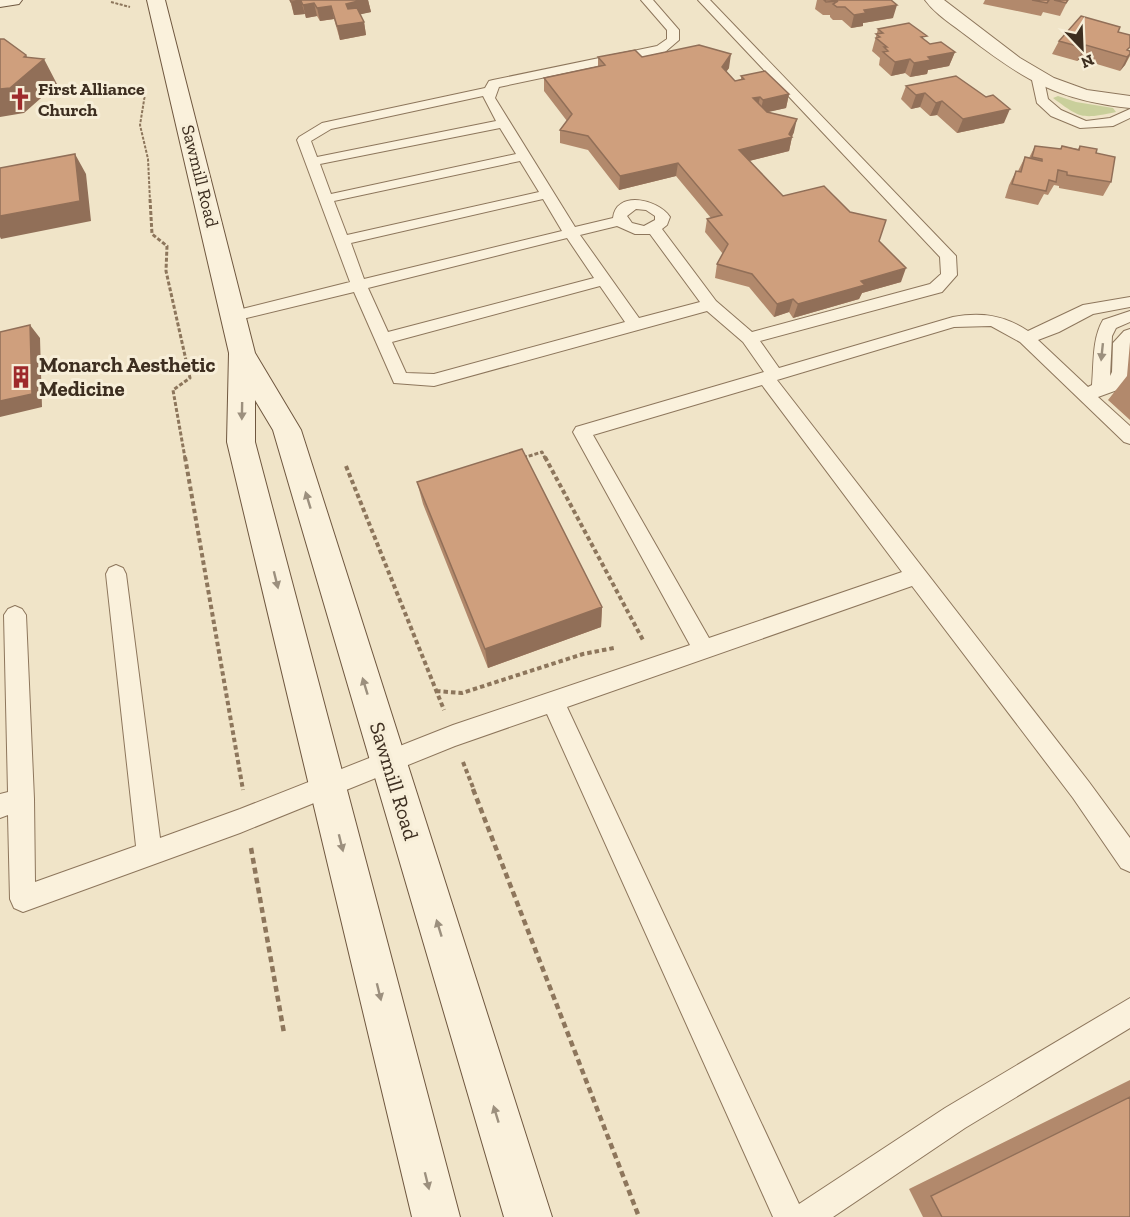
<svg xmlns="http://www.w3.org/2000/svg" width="1130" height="1217" font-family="'Zilla Slab',serif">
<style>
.green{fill:#c9cf9b}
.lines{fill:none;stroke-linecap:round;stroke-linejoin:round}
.service-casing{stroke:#8d765c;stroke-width:2}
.minor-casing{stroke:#8d765c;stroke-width:2}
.secondary-casing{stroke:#6f573f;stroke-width:2}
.path-far3{stroke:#8d765c;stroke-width:2;stroke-dasharray:3 1.5;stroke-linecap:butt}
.path-far2{stroke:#8d765c;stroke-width:3;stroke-dasharray:4 2;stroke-linecap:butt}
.path-far1{stroke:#8d765c;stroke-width:4;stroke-dasharray:4.5 3;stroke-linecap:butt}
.path{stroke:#8d765c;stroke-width:4.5;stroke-dasharray:6 4;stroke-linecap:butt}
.service{fill:#faf1dc;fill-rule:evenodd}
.minor{fill:#faf1dc;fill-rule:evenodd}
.secondary{fill:#faf1dc;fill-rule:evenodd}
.wall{fill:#b2896c}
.shaded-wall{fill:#916f58}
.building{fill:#cf9f7d;stroke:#916f58;stroke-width:1.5}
.oneway{fill:#9c907e}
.labels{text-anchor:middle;stroke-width:6;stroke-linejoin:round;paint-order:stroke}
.far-poi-label{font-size:18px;font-weight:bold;fill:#3d2e20;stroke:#f7eed8;text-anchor:start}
.far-street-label{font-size:18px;fill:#3d2e20;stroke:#f7eed8}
.poi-label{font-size:21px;font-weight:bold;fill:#3d2e20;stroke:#f7eed8;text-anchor:start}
.street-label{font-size:21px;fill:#3d2e20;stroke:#f7eed8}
</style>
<rect width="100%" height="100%" fill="#f0e4c8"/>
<path class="green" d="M1058,96L1076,102L1113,108L1116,112C1082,119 1081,119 1053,98Z"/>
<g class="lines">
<g class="service-casing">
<path id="service" d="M641,0H653L679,30V40L665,52L499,87L495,98L575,227L613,218C616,190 658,199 670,217L667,225L662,229L716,301L752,332L930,284L941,274L940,257L698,0H710L956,256L957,275L942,292L760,341L779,368L953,317C981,312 1004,315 1028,331L1083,305L1130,297V307L1093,314L1059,332L1038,340L1088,387L1092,385C1094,363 1092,339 1103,320L1130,311V322L1116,328L1112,336L1110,376L1112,372L1113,343L1124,331L1130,329V372L1120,389L1098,397L1130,426V444L1124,442L1020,342L991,326L954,327L777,380L1089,782L1130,838V872L1121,868L1073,798L912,586L567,707L799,1204L945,1108L1130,998V1028L965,1128L833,1217H773L547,714L455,746L240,833L23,912L14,908L10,899L8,815L0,818V794L8,792L4,615L8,609L15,606L22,609L26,615L34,799L35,882L136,846L106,574L109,568L116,565L123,568L126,574L160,838L240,809L453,725L690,645L573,432L576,427L764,372L743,342L707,311L434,386L394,383L354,292L234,321L228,320L226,316L228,312L234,311L350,282L297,140L299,137L322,123L485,88L489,81L493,80L657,46L667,39V30ZM483,96L496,121L317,157L311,141L331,129ZM500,128L516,154L331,194L320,164ZM520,161L539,192L347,235L334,201ZM543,199L562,231L364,279L351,243ZM636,209L646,210L655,216V220L644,226L632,223L627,216ZM617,226L635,234H650L700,302L639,318L580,235ZM567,238L594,278L388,332L368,288ZM600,286L625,322L434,374L406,373L392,342ZM762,385L902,572L709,638L593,435Z
M1038,76L1044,80L1048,99L1061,110L1086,121L1110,118L1130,109V118L1113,126L1080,128L1051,116L1037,103L1032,80Z"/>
</g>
<g class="minor-casing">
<path id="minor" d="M925,0H944L1020,58L1054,78L1087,90L1130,96V108C1057,100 1024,80 967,36C953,25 936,15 925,0Z"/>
</g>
<g class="secondary-casing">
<path id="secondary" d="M0,0H22L19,4L0,7Z
M147,0H165L255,353L301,430L552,1217H504L273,430L255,400V442L460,1217H412L227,442L229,353Z"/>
</g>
<path class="path-far3" d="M111,2L130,7
M146,88L140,125L148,159L150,201"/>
<path class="path-far2" d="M150,199L152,234L167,246L166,271L190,378L173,390L185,458
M523,458L542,452L545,458"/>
<path class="path-far1" d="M185,457L243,790
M545,457L644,642
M523,458L527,457
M346,466L444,710
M436,691L462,693L583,654L614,648
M463,762L474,790"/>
<path class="path" d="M473,789L639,1217
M251,848L284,1033"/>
<use href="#service" class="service"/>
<use href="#minor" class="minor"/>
<use href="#secondary" class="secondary"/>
</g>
<path class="wall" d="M290,0H368L371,12L360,14L364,22L366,35L340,40L334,19L320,21L317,16L306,18L305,14L294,15Z
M817,0H891L893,18L863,23V26L851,28L842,20H833L830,17V15H823L815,9Z
M985,0H1049L1047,5L1049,0H1068L1060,16L1043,12L1041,16L983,4Z
M878,29L925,40L930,44L955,52L949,66L928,70L927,74L910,77L905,73L891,76L879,65L880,58L872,51Z
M1118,32L1130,56L1125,65L1120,71L1080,59L1077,61L1052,54L1059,41Z
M598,57H642L729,68L726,72L735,81L741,79V76L789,94L786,108L767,112L794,132L792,137L789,151L749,161L783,196L879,241L901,282L862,293L859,299L793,318L789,312L774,317L749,287L715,278L717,264L723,254L705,232L707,219L711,218L676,176L619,190L588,150L560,143V130L567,121L544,91V78L598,67Z
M906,86L1004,123L957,133L937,115L930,116L920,107L911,109L901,99Z
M1035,146L1060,149L1062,146L1078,149L1080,146L1096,153L1111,182L1103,196L1059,188V186L1054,185L1048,195L1044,194L1038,205L1005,198L1009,185L1016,171H1018L1025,157L1029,158Z
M1130,342V420L1108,400L1127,376Z
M417,482L602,607L601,627L488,668L423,504Z
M1130,1080V1217H923L909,1189Z"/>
<path class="shaded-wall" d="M362,0H368L371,12L349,17L346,4Z
M301,1L305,14L294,15L291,2Z
M314,3L317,16L306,18L303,5Z
M897,5L893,18L863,23V26L851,28L854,15L864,10Z
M331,6L334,19L320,21L317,8Z
M364,22L366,35L340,40L337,26Z
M1086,45L1080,59L1077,61L1084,48Z
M955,52L949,66L928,70L927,74L910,77L914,63L928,57Z
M731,54L729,68L719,81L722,67Z
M1130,54L1125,65L1120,71L1127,57Z
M26,55L33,68L44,59L57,84L24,113L0,117V89Z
M910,59L905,73L891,76L895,62Z
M925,93L920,107L911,109L916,95Z
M789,94L786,108L760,114L763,100Z
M760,97L757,110L753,98Z
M942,101L937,115L930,116L936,103Z
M1010,109L1004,123L957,133L963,119Z
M797,119L794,132L791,138L792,137L789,151L737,164L739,150L789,134Z
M75,154L86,174L91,221L1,239L0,237V216Z
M678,163L676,176L619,190L620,176Z
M906,268L901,282L862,293L859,299L793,318L798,304L861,281Z
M793,299L789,312L774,317L777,304Z
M30,325L40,338L42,407L0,417V401Z
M602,607L601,627L488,668L485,649Z"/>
<path class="building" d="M290,0H362L346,4L348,9L357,8L364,22L337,26L331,6L317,8L314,3L303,5L301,1L291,2Z
M824,0H891L897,5L864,10L866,13L854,15L845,7H837L833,4L838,1L826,2Z
M1032,0H1049L1047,3Z
M1054,0H1068L1066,3Z
M1081,16L1120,27L1118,32L1130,35V47L1127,50L1130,51V54L1127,57L1086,45L1084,48L1059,41Z
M909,23L927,36L921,37L930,44L941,42L955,52L928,57L931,60L914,63L910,59L895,62L883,52L888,51L884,47H887L876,38L880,37L876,34L883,33L878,29Z
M0,39H4L26,55L24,57L44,59L10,88L0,89Z
M699,45L731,54L722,67L735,81L744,79L741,76L765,71L789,94L763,100L760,97L753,98L767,112L797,119L789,134L792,137L739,150L783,196L824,186L850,212L886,220L879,241L906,268L861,281L865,285L798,304L793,299L777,304L752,274L717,264L728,244L707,219L722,215L678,163L620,176L588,136L560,130L572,114L544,78L605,65L598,57L635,50L642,57Z
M956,76L986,97L993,95L1010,109L963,119L942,101L936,103L925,93L916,95L906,86Z
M1035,146L1061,149L1062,146L1079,150L1080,146L1097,149L1096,153L1115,157L1111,182L1067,175V172L1058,170L1056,182L1049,180L1046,191L1012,184L1016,171L1021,172L1025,157L1042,161V159L1032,157Z
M75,154L80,201L0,216V168Z
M30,325L32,394L0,401V332Z
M522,449L602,607L485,649L417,482Z
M1130,1097V1217H942L931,1196Z"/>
<defs><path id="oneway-solid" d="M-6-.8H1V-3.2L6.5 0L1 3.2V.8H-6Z" transform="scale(1.5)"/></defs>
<g class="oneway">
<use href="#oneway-solid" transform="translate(1102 352) rotate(96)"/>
<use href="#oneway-solid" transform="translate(242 411) rotate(91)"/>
<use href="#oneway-solid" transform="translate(308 500) rotate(-107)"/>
<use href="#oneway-solid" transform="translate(276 580) rotate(76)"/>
<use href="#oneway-solid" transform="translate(365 686) rotate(-107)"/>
<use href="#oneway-solid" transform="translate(341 843) rotate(76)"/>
<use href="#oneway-solid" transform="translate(439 928) rotate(-107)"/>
<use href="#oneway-solid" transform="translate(379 992) rotate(76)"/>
<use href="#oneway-solid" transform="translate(496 1114) rotate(-107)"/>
<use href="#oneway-solid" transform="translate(427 1181) rotate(76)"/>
</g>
<defs>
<g id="church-bare" transform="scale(1.8)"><path d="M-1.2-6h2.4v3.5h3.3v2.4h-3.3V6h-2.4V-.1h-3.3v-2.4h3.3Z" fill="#9e2a2b" stroke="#f7eed8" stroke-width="2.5" paint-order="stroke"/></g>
<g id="building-bare" transform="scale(1.8)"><path d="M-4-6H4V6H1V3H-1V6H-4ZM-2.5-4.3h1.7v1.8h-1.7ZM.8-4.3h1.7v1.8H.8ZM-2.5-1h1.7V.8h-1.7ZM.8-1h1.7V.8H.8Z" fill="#9e2a2b" stroke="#f7eed8" stroke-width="2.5" paint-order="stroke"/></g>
</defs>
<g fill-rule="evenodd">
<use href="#church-bare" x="20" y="99"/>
<use href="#building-bare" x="21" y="377"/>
</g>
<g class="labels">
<g class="far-poi-label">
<text x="38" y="95">First Alliance<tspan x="38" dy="21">Church</tspan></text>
</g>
<g class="far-street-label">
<text transform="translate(200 176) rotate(76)" y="6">Sawmill Road</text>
</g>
<g class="poi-label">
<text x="39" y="372">Monarch Aesthetic<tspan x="39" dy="24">Medicine</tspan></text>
</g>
<g class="street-label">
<text transform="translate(394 781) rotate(73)" y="7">Sawmill Road</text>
</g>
</g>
<g transform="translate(1082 48) rotate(157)" stroke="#f7eed8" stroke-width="4.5" paint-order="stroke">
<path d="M0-4.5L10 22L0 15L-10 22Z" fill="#3d2e20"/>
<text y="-9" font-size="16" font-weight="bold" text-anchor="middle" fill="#3d2e20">N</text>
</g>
</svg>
